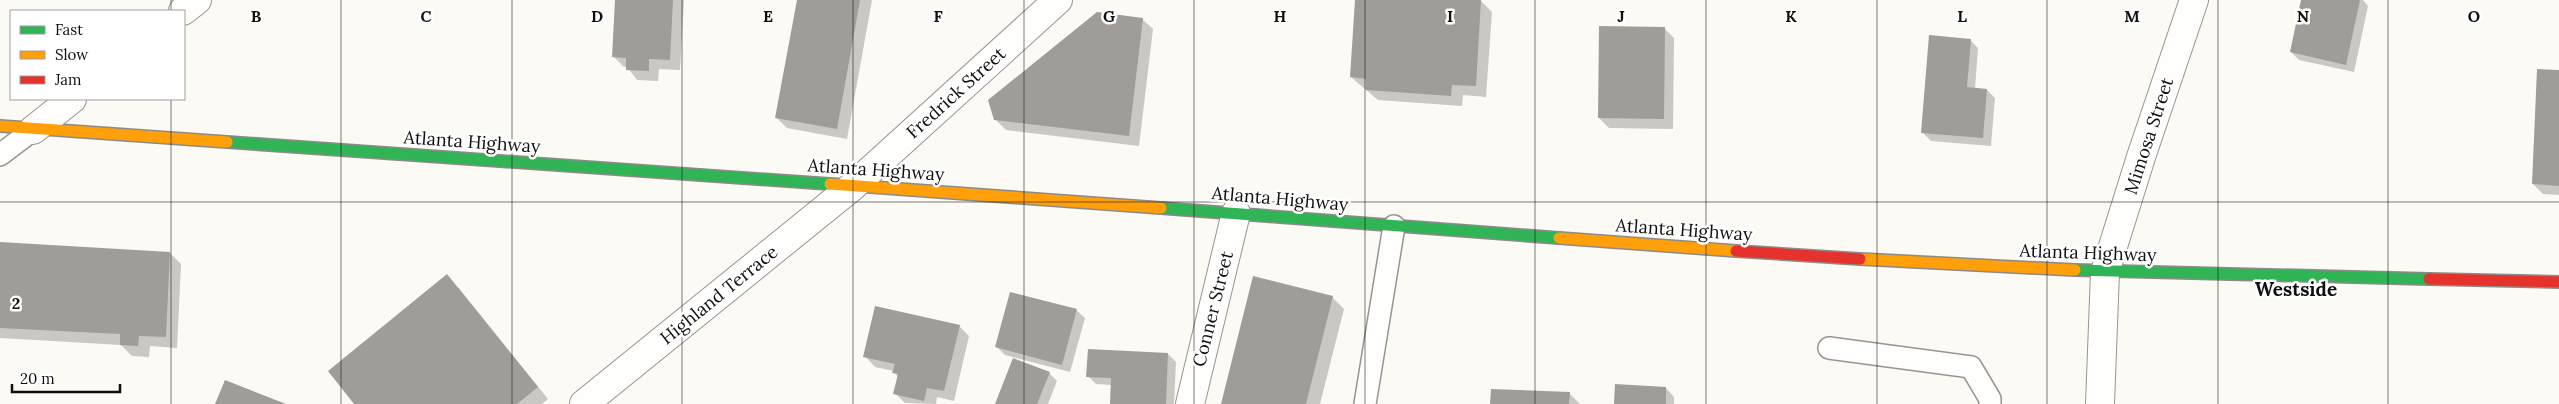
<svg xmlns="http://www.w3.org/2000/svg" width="2559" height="404" font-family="Lora,serif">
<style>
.shadow{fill:#0003}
.building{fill:#a09d99}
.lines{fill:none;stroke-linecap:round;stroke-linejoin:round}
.lane-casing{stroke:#969592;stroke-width:24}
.street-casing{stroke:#969592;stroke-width:30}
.fast-casing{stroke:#8c8b89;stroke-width:14}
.slow-casing{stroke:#8c8b89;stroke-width:14}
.jam-casing{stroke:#8c8b89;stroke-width:14}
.lane{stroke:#fffefd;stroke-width:21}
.street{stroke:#fffefd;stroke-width:28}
.fast{stroke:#30b455;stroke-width:11}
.slow{stroke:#ff9f0a;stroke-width:11}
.jam{stroke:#e5322d;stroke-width:11}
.grid{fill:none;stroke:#0f0f0f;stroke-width:1;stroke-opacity:0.55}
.labels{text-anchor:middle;stroke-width:5;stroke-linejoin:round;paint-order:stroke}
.street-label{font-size:18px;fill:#0f0f0f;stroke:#fff}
.neighbourhood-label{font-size:19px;font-weight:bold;fill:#0f0f0f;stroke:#fff}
.grid-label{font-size:16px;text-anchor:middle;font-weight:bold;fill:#0f0f0f;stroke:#fff;stroke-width:5;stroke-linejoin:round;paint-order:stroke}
</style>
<rect width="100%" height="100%" fill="#fcfaf4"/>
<path class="shadow" d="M617,0H684L680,70L659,69L658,81L637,80L627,67H624L614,57Z
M798,0H872L847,139L787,128L777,118Z
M1356,0H1480L1492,12L1486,97L1463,95L1462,106L1378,100L1351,77Z
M2302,0H2363L2368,6L2354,72L2299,60L2291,52Z
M1142,19L1153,29L1139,146L1006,130L995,119Z
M1664,28L1674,38L1673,129L1609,128L1599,118Z
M1970,40L1978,48L1975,89L1987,90L1995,98L1991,146L1931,141L1922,132Z
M2559,72V195L2543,194L2533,184Z
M0,244L170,253L181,264L177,348L150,346L149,357L132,356L121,345L0,338Z
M458,287L548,399L542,404H356Z
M1332,297L1344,309L1320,404H1222Z
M1076,310L1085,318L1070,372L1005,355L997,347Z
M959,326L969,336L954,401L937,397L936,404L905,403L895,393L898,378L894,371L875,367L865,356Z
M1168,354L1176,362L1174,404H1111L1112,385L1096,384L1088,376Z
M1049,373L1057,381L1048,404H997Z
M1666,388L1674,397V404H1616Z
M1569,393L1580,404H1491Z"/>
<path class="building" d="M615,0H673L670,60L649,59V71L626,70V58L612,57Z
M797,0H860L837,129L775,118Z
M1355,0H1481L1476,86L1452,85L1451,96L1366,90V79L1350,77Z
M2301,0H2360L2346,65L2290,52Z
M1097,12L1143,18L1129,136L994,120L988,100Z
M1599,26L1665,27L1664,119L1598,118Z
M1929,35L1971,39L1967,87L1987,89L1983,138L1921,133Z
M2537,69L2559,70V186L2532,184Z
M0,242L170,252L166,337L139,336L138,346L120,345V334L0,328Z
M447,274L538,387L517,404H354L328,371Z
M1253,276L1333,296L1306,404H1221Z
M1010,292L1077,309L1062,365L995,347Z
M875,306L960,325L944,391L927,388L924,401L893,394L898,374L892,373L895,364L863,357Z
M1088,349L1168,353L1166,404H1110L1111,378L1086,377Z
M1013,358L1050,372L1037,404H995Z
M225,380L286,404H215Z
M1615,384L1666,387V404H1614Z
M1491,389L1570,392L1569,404H1490Z"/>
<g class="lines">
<g class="lane-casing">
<path id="lane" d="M0,155L33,130
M1829,348L1971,367L1990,399V404
M1365,404L1394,226"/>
</g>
<g class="street-casing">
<path id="street" d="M183,11L197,0
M33,130L72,99
M584,404L853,186L1058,0
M1190,404L1236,213
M2100,404L2105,272L2141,157L2194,0"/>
</g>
<g class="fast-casing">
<path id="fast" d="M227,142L830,184
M1161,208L1559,238
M2075,270L2429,279"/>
</g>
<g class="slow-casing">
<path id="slow" d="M0,126L227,142
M830,184L1161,208
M1559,238L1736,251
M1860,259L2075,270"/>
</g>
<g class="jam-casing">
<path id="jam" d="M1736,251L1860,259
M2429,279L2559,282"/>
</g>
<use href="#lane" class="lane"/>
<use href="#street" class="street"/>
<use href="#fast" class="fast"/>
<use href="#slow" class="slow"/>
<use href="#jam" class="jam"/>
</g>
<path class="grid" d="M171,0V11M341,0V404M512,0V404M682,0V404M853,0V404M1024,0V404M1194,0V404M1365,0V404M1535,0V404M1706,0V404M1877,0V404M2047,0V404M2218,0V404M2388,0V404M171,99V404M0,202H2559"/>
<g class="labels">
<g class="street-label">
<text transform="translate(956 93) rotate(-42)" y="6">Fredrick Street</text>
<text transform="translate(2149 136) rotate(-72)" y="6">Mimosa Street</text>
<text transform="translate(472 142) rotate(4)" y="6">Atlanta Highway</text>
<text transform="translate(876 170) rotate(4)" y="6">Atlanta Highway</text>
<text transform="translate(1280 199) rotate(5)" y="6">Atlanta Highway</text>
<text transform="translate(1684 230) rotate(4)" y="6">Atlanta Highway</text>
<text transform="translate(2088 253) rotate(2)" y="6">Atlanta Highway</text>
<text transform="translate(719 295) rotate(-39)" y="6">Highland Terrace</text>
<text transform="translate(1213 309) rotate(-76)" y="6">Conner Street</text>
</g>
<g class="neighbourhood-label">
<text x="2296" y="296">Westside</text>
</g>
</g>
<g class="grid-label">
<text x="256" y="22">B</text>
<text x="426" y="22">C</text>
<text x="597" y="22">D</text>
<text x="768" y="22">E</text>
<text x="938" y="22">F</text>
<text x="1109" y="22">G</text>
<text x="1280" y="22">H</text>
<text x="1450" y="22">I</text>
<text x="1621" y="22">J</text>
<text x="1791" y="22">K</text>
<text x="1962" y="22">L</text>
<text x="2132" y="22">M</text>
<text x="2303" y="22">N</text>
<text x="2474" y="22">O</text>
<text x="16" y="309">2</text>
</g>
<rect x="10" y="10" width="175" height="90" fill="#ffffff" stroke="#9f9f9f"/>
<rect x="20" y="26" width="25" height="8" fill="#30b455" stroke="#9f9f9f"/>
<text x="55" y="35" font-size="15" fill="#0f0f0f">Fast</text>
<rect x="20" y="51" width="25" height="8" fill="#ff9f0a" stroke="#9f9f9f"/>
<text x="55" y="60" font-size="15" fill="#0f0f0f">Slow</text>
<rect x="20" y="76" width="25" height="8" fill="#e5322d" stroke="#9f9f9f"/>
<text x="55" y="85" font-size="15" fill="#0f0f0f">Jam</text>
<path d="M12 384v8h108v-8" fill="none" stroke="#0f0f0f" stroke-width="2.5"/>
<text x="20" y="384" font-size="15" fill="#0f0f0f" stroke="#ffffff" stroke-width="4" paint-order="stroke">20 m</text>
</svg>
